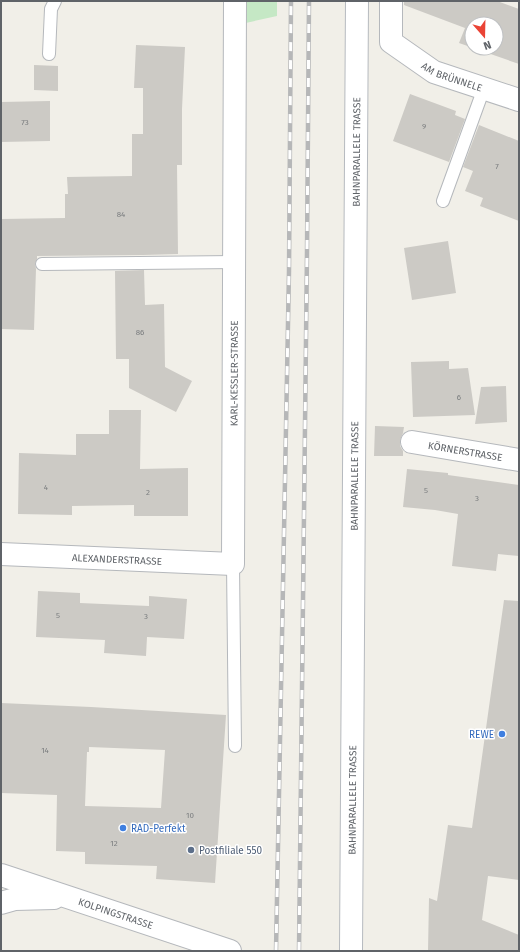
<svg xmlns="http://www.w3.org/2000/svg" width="520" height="952" font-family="'Fira Sans',sans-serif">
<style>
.green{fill:#c5e8c5}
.building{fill:#cccac5;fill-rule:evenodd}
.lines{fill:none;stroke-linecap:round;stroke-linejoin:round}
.service-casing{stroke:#b5b8bc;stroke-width:14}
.minor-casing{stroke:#b5b8bc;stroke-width:24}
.secondary-casing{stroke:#b6babf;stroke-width:24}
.service{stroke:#fff;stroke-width:12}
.minor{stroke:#fff;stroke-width:22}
.secondary{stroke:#fff;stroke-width:22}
.rail-casing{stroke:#b6b7b8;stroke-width:4.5}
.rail{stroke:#fff;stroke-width:3;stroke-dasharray:9;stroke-linecap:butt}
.shop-dot{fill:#3f7fe0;stroke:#fff;stroke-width:1.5}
.service-dot{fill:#5c6f8a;stroke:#fff;stroke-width:1.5}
.labels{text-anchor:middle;stroke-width:3;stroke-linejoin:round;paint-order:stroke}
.number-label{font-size:8px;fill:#7a7d7f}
.street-label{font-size:10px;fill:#5f6368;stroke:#fff}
.shop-label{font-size:10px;fill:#366cbe;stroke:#fff;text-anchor:end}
.service-label{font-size:10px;fill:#4e5e75;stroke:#fff;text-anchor:start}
</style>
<rect width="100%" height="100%" fill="#f1efe8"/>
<path class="green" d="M240,1H277V16L241,24Z"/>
<path class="building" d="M404,1H497L519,9V64L459,43L465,28L404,5ZM472,24H496V48H472Z
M136,45L185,47L182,109V165H177L178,254L143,255L37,256V259L35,264L36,269L34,330L1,329V295H2V219L65,218V194H68L67,177L132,176V134H143V88H134Z
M34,65L58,66V91L34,90Z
M410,94L456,111L455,115L465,119L449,162L393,141Z
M50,101V141L1,142V102Z
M479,125L519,141V221L480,206L483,198L465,191L473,171L463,167Z
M448,241L456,293L412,300L404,248Z
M144,270L145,305L164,304L165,367L192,381L176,412L129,388V359H116L115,271Z
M449,361V369L468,368L475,415L413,417L411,362Z
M506,386L507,422L475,424L481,387Z
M109,410H141L140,469L188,468V516H134V505L72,506V515L18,514L19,453L76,455V434H109Z
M375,426L404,427L403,433L400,440V446L403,451V456H374Z
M407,469L448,473V475L519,485V556L498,554L496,571L452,566L458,514L435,510L403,507Z
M38,591L80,593V603L149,606V596L187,599L184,639L147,637L146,656L104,653L105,640L36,637Z
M504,600L519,601V880L488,876L482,920L519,935V951H428L429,898L437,901L448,825L472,828Z
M1,703L91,707L226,715L215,883L156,879L157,866L85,864V852L56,851L57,795L1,793ZM89,747L165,750L161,808L85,806L87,752H89Z"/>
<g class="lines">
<g class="service-casing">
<path id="service" d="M49,54L51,9L55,1
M443,201L484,88
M42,264L235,262
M233,564L235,746"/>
</g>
<g class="minor-casing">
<g id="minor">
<path id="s1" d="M391,1V42L434,72L519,100"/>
<path id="s2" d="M412,442L519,460"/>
<path id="s3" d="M1,554L233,564L235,1"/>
<path id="s4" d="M1,875L230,951"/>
<path d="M1,903L15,899L54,898"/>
</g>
</g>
<g class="secondary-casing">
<g id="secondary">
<path id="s5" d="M351,951L357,1"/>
</g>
</g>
<use href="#service" class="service"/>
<use href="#minor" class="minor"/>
<use href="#secondary" class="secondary"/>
<g class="rail-casing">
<path id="rail" d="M276,951L289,271L291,1
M299,951L307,252L309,1"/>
</g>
<use href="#rail" class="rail"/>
</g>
<g class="shop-dot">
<circle cx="502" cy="734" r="4"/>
<circle cx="123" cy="828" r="4"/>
</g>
<circle class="service-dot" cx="191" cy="850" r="4"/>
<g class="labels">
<g class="number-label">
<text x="25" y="125">73</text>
<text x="424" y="129">9</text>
<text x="497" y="169">7</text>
<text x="121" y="217">84</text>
<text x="140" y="335">86</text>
<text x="459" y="400">6</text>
<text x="46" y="490">4</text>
<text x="426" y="493">5</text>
<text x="148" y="495">2</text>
<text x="477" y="501">3</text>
<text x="58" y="618">5</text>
<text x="146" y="619">3</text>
<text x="45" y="753">14</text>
<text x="190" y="818">10</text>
<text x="114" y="846">12</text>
</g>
<g class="street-label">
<text dy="4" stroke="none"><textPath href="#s1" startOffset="112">AM BRÜNNELE</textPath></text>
<text dy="4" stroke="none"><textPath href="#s5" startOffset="799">BAHNPARALLELE TRASSE</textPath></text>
<text dy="4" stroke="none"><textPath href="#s3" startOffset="423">KARL-KESSLER-STRASSE</textPath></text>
<text dy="4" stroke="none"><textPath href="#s2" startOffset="54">KÖRNERSTRASSE</textPath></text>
<text dy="4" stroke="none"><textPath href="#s5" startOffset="475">BAHNPARALLELE TRASSE</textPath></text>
<text dy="4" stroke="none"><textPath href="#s3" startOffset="116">ALEXANDERSTRASSE</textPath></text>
<text dy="4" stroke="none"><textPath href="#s5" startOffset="151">BAHNPARALLELE TRASSE</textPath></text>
<text dy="4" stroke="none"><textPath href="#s4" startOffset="121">KOLPINGSTRASSE</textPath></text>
</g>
<g class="shop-label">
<text x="494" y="738">REWE</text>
<text x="131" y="832" text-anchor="start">RAD-Perfekt</text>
</g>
<g class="service-label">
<text x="199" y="854">Postfiliale 550</text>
</g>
</g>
<rect width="520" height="952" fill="none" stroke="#5f6368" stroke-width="4"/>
<g transform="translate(484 36) rotate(160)"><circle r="19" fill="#ffffff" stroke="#bfc1c3"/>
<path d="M0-3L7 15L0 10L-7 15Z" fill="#ea4335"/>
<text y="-6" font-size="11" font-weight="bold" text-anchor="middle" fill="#5f6368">N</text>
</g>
</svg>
